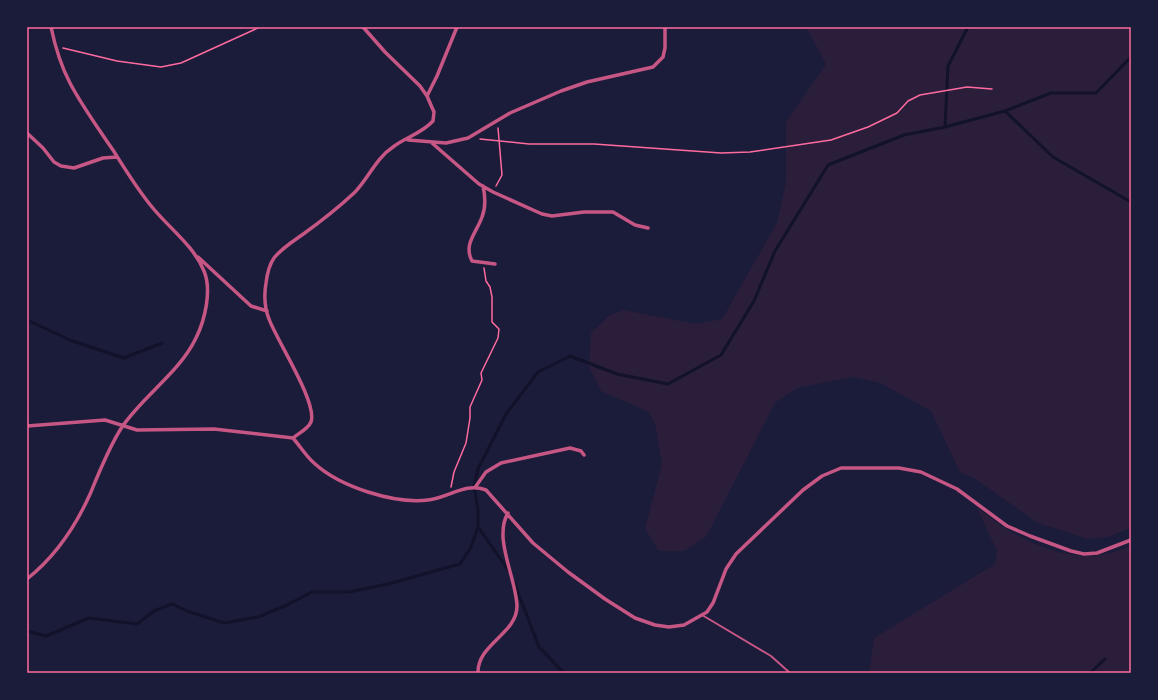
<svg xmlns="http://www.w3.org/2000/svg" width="1158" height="700" font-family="Cabin,sans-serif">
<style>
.green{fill:#2a1e3b}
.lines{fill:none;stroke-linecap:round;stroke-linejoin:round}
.stream{stroke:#12122b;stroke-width:3}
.path{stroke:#ff6b9d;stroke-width:1.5}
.service{stroke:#c65784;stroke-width:2}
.minor{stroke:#c65784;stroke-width:3.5}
.neatline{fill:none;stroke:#ff6b9d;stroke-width:1.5}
</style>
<rect width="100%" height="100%" fill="#1b1b3a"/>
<path class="green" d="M806,27H1131V528L1108,537L1088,539L1038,523L974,478L960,472L931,411L880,383L853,377L797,388L775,403L706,537L684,551H659L645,529L662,464L655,424L649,412L601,391L589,367L591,333L610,315L624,310L696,324L722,319L777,223L786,182V122L826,64Z
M976,506C1017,541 1078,573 1131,545V673H869L874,638L995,564L997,551Z"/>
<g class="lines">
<path class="stream" d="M1005,111L1053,157L1131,202
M945,127L948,66L968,27
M27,320L70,340L124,358L162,343
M478,527L509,571
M514,582L539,647L564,673
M27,631L46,636L89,618L137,624L154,611L172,604L187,611L224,623L258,617L287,605L312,592H349L388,584L460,564L471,547L478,527V510L474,487L478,469L506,414L538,372L570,356L617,374L668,384L721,355L754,301L775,251L828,165L904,135L945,127L1005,111L1051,93H1096L1131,57
M1090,673L1105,659"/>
<path class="path" d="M63,48L117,61L161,67L181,63L260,27
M480,139L529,144H594L721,153L750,152L831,140L868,127L897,113L908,101L920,95L967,87L992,89
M496,186L502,175L498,128
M451,487L454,472L466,443L470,418V407L482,380L481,373L498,338L499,329L492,322V297L490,287L486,281L484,268"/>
<path class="service" d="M702,615L771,656L790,673"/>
<path class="minor" d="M363,27L385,52L420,86L427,96
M27,133L43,148L54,162L61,166L74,168L103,158L117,157
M408,140L446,143L468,138L510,113L561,91L587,82L653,67L663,57L665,48V27
M432,143L479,184L493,192L542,214L552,216L584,212H613L635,225L648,228
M483,186C485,195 486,207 482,217C477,232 463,244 472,261L495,264
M198,257L251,306L267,311
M27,426L105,420L137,430L214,429L293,438C300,446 306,456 314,463C340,487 394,504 428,500C449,498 465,482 486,490L533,543L568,572L605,599L635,618L655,625L669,627L684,625L707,612L713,603L726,569L736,554L803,490L822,476L841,468H899L921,472L957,489L1007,526L1030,536L1071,551L1084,554L1097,553L1131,540
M293,438C299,433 308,429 311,422C318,403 276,339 269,319C265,309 264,295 266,283C267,275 269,265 274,258C282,248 292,242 302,235C320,222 338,208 354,193C368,179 376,158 393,147C406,137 421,134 433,121L434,112L427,96L437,76L457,27
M476,486L486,472L501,463L570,448L581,451L584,455
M27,579C56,556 76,526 91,492C100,470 109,447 122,427C144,395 179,373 196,338C205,320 212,290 204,271C194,246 169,228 152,207C137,189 125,169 113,150C98,128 82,106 70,83C61,66 55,46 51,27
M478,673C477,644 517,634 517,606C516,577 493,538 508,513"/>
</g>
<rect width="1158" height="700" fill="none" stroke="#1b1b3a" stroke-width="56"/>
<rect x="28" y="28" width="1102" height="644" class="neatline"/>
</svg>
